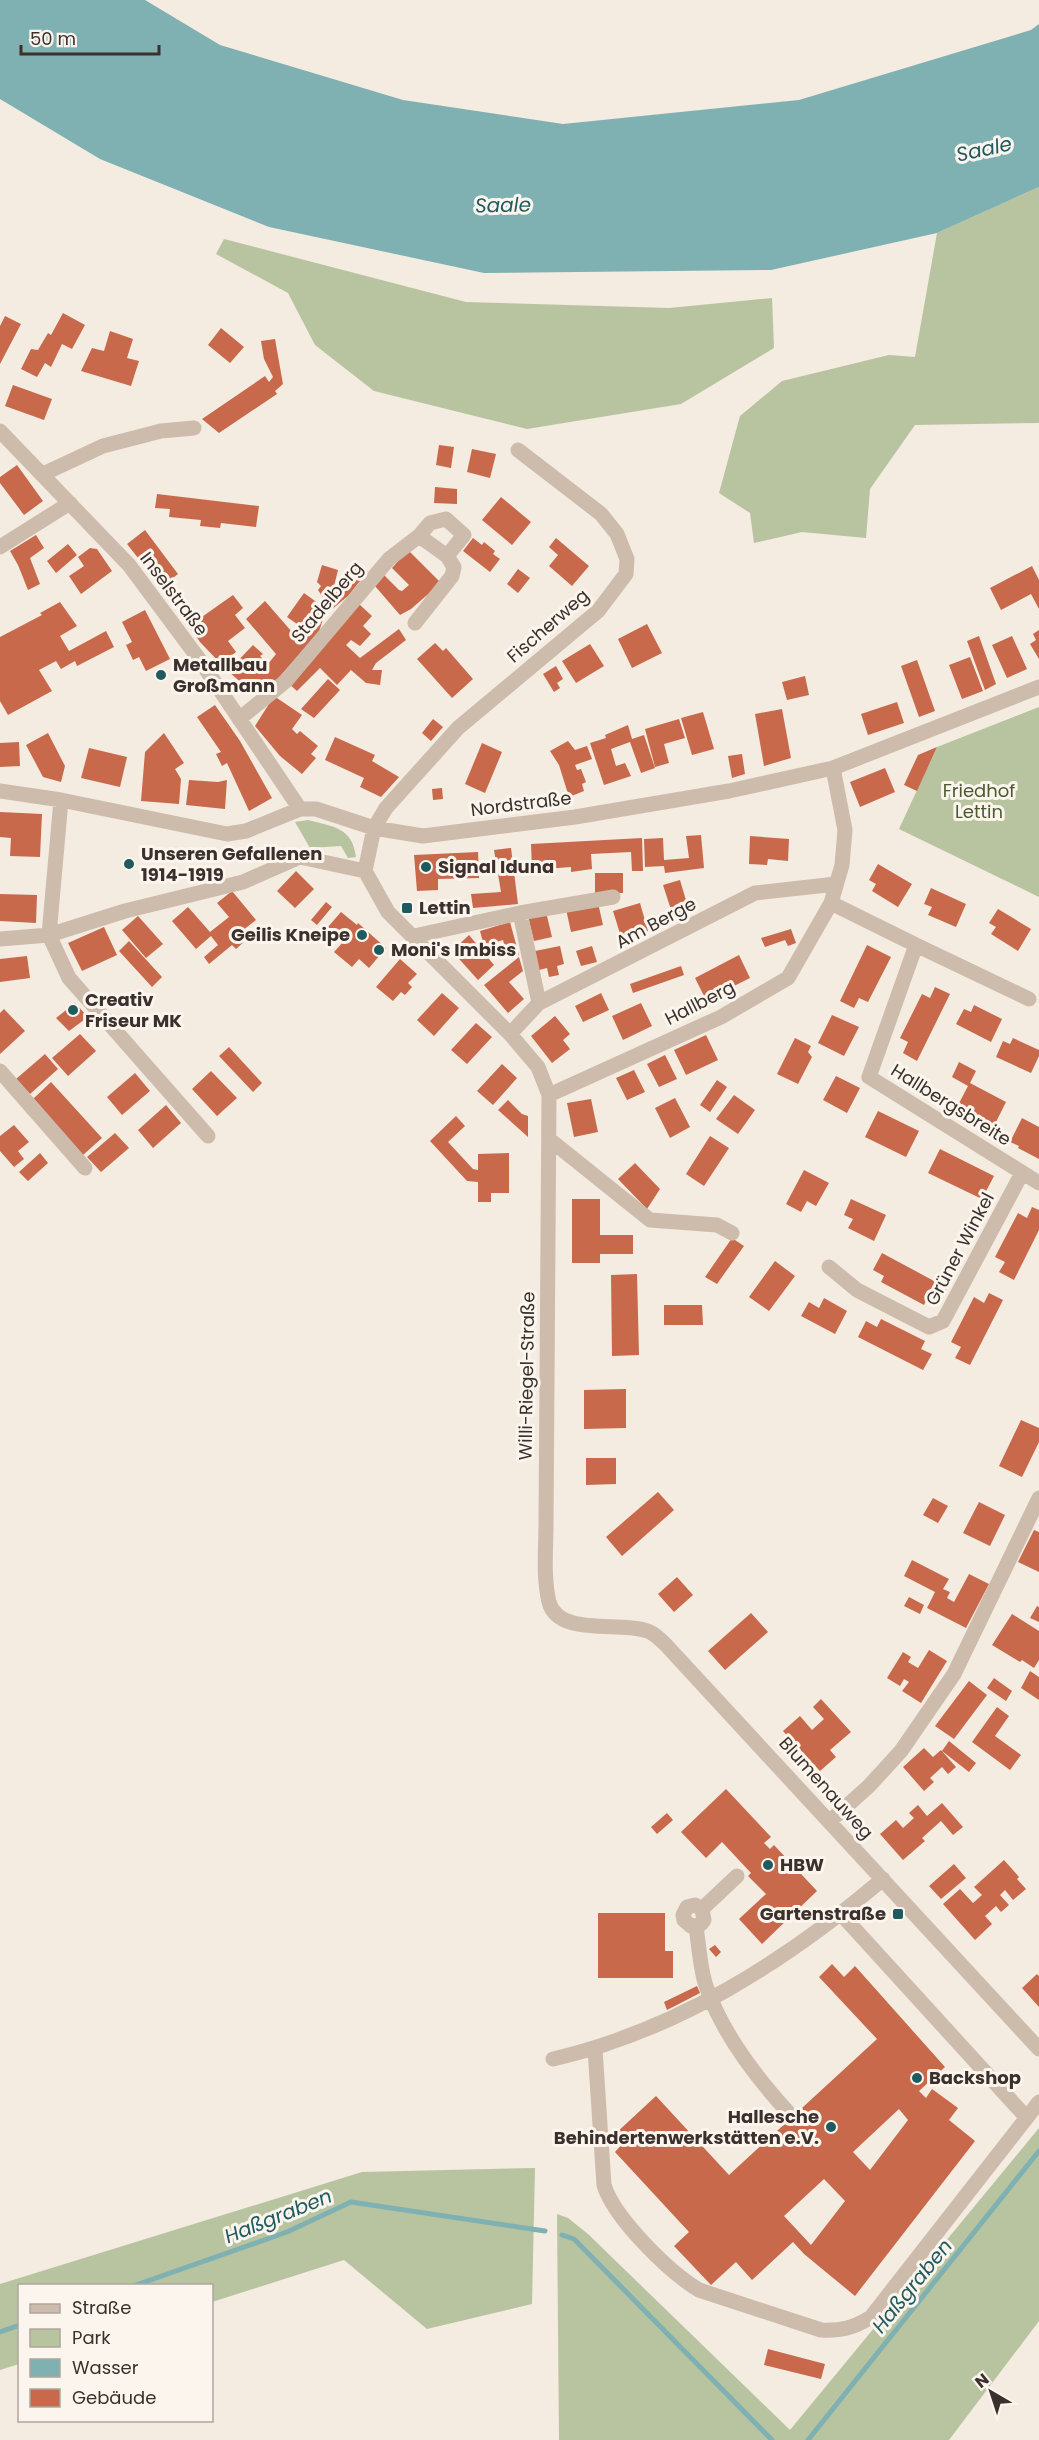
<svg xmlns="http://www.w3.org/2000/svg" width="1039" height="2440" font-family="Poppins,sans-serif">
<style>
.green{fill:#b8c4a0}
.water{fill:#7fb0b2}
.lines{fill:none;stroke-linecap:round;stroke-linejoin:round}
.stream{stroke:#7fb0b2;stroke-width:5}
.building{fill:#c8694b;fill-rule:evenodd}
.minor{stroke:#cdbbac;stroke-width:15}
.poi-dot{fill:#1f5a5e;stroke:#fbf5ee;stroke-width:2}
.labels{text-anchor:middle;stroke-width:6;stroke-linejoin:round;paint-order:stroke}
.street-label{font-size:18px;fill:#3b302b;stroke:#fbf5ee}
.poi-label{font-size:18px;font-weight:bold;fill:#3b302b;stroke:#fbf5ee;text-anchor:start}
.park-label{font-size:18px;fill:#4a5a2e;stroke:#fbf5ee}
.water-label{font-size:20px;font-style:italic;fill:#1f5a5e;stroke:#fbf5ee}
</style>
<rect width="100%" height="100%" fill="#f4ebe1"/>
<path class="green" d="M1039,187V423L915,425L870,489L866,538L802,532L754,543L750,513L719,493L740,416L782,381L889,355L915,357L937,233Z
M224,239L466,302L669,308L772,298L774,348L681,404L527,429L374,391L315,345L288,293L216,254Z
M1039,707V897L899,829L937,747Z
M308,820C334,827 352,827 356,857L348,858L341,846L310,848L295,822Z
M1039,2128V2321L949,2440H559L557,2214L568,2218L588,2234L790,2430Z
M535,2168L532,2304L427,2329L344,2260L212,2302V2286H20L19,2364L0,2370V2284L362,2172Z"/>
<path class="water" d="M0,0H145L220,45L403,100L563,124L799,100L1031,30L1039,24V187L937,233L771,270L484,273L269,227L100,159L0,99Z"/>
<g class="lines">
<path class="stream" d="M562,2235L574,2239L772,2440
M133,2286L287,2232L351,2202L545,2231
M0,2332L20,2325
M808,2440L1039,2151"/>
</g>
<path class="building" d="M63,313L85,325L72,349L62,344L51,367L45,363L37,377L21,369L31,349L38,350L48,333L51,335Z
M5,316L21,324L0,364V326Z
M221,328L244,347L230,363L208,345Z
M110,331L133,339L127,358L139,361L131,386L81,371L92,348L104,351Z
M275,339L283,384L275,391L277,394L219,433L202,419L265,376L269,382L273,377L264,359L261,341Z
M13,385L52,399L44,420L5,406Z
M439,445L454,447L451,468L436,465Z
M472,449L496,454L490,478L467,472Z
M17,465L43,501L24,515L0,483V477Z
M435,487L457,489V504L434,503Z
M157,494L259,506L256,527L221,523L220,528L200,526L201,520L169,517L170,509L155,508Z
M501,497L531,522L512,545L482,520Z
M145,530L178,574L161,587L127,544Z
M36,535L44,548L30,558L40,584L28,590L18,565L10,551Z
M473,538L482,545L484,542L495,551L493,554L500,559L490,572L463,551Z
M556,538L589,566L572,586L549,566L558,555L549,547Z
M68,544L77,555L56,573L47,561Z
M90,548L97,549L112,571L81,594L69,576L84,566L78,557Z
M408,550L441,583L411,609L400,615L375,586L384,575L399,590L402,591L409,585L392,568Z
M354,564L368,571L348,596L331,610L318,590L321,586L317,582L322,565L338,570L334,586L339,590Z
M1032,566L1039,580V609L1031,594L1001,610L990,588Z
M518,569L530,578L518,593L507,584Z
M304,593L326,609L319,632L267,691L254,694L228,671L253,645L263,654L260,656L268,664L276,654L246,619L265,601L292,632L297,624L287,617Z
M233,595L243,608L235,615L245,628L228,641L236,652L221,664L200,642L189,626Z
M60,602L77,626L60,636L69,651L106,631L114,647L77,666L75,661L61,669L56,661L39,670L52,691L8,715L0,701V637L42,615L40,613Z
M359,604L372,616L363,626L371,634L360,646L351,640L346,645L360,658L399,629L406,640L376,663L372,670H382L380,685L366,683L351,670L337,685L320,668L297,691L288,683Z
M145,610L170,659L146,671L139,657L133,660L126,645L132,642L122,622Z
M647,624L662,653L632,668L618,639Z
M1039,630V659L1030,644L1036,640L1033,634Z
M979,636L996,684L985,690L967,641Z
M1012,636L1027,669L1007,678L992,645Z
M435,643L443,651L446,648L473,679L452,698L417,659Z
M590,644L604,666L576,683L562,661Z
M970,657L983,691L962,699L949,665Z
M917,660L935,711L919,717L901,666Z
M556,666L563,679L557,683L560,688L554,692L543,674Z
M805,676L809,695L787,700L782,682Z
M328,679L340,690L314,718L301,709Z
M274,696L302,715L292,729L297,734L300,731L318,746L311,754L316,758L302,774L280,756L255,726Z
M897,702L904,723L868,735L861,714Z
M215,705L240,741L272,798L249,811L227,763L222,766L216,754L221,752L197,717Z
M782,709L791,758L764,766L755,714Z
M703,712L714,749L692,755L681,718Z
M433,719L443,727L431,741L422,733Z
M679,719L685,738L664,744L669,763L655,767L645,729Z
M628,725L632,739L644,735L655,768L641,773L630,742L611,749L616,766L625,763L631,776L604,785L590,743L606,738L605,735Z
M48,733L65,766L61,782L43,777L26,745Z
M164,733L184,763L175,769L181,779L179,804L141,801L145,752Z
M335,737L375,755L372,761L399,777L381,797L360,787L364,778L325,760Z
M568,741L575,750L587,746L592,759L575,765L577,770L581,769L586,782L582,784L584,791L569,797L559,765L550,751Z
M19,742L20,766L0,767V743Z
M482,743L502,752L485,793L465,784Z
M937,747L917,791L904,785L918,755Z
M89,748L127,757L120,787L81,778Z
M742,754L745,774L732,778L728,756Z
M885,768L895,792L860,807L850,782Z
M189,780L218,782L227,780L225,809L186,805Z
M442,788L443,799L433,800L432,789Z
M0,812L42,814L40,857L10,856L11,838L0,837Z
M701,835L704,868L665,873L664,866L645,867L644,839L663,838L664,860L689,858L686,836Z
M750,836L789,839L788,861L768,859L767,865L749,864Z
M642,838L643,871H632L631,852L591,854L592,869L571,872V867L532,870L531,844Z
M511,848L518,904L473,908L471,894L501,892L494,850Z
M478,852L479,878L438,879V890L417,891L414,855Z
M878,864L912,884L898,907L872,891L876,884L869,880Z
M296,871L314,889L295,908L277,891Z
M595,873H623V893H595Z
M680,880L690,914L674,919L663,885Z
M931,888L966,904L956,927L928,915L932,907L924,904Z
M232,891L256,920L238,934L245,941L236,949L232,945L209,964L204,957L218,945L211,936L196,949L172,921L188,907L210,932L229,917L217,903Z
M0,894L37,895L36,923L0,921Z
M326,902L332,907L317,925L311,920Z
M598,903L603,925L571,932L566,909Z
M640,903L648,931L622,940L613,911Z
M998,909L1031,929L1018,951L991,934L996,927L989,923Z
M341,912L357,925L358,923L386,948L369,968L359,959L352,967L334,952L343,942L327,928Z
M546,912L552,937L534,941L528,916Z
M138,916L163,944L146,958L122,930Z
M510,922L519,955L508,958L503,940L484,946L480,931Z
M104,927L117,955L82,971L68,943Z
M791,929L796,943L788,946L785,940L765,947L761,938Z
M469,935L494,965L478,980L452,951Z
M129,941L162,977L152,987L119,951Z
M867,945L891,957L868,1002L859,998L854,1008L840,1001Z
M560,946L564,964L557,966L559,975L549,977L547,968L539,970L535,951Z
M592,946L597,962L581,966L576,951Z
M739,955L750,978L706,1000L695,978Z
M27,956L30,978L0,982V959Z
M519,957L523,971L509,982L524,999L508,1013L484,985Z
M400,959L417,974L408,983L412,987L405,995L401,992L393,1001L376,987Z
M681,966L684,975L633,993L630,984Z
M935,987L950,994L917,1061L903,1053L908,1042L900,1038L922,994L930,998Z
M442,993L459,1008L434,1036L417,1020Z
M601,993L609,1010L583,1022L575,1006Z
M75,1003L88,1017L69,1031L56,1018Z
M641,1003L652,1026L623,1040L612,1016Z
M974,1005L1002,1019L991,1042L956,1024L964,1009L971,1012Z
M4,1009L25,1031L0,1054V1013Z
M832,1015L859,1027L844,1056L818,1043Z
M555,1016L570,1034L563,1040L570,1049L552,1063L531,1036Z
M476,1023L492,1037L467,1064L451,1050Z
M80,1034L96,1051L68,1076L52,1058Z
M706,1035L718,1060L686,1075L674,1050Z
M795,1038L811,1046L808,1052L812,1057L798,1084L777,1074Z
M1013,1038L1039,1050V1056L1031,1073L996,1057L1003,1041L1010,1044Z
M229,1047L262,1083L253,1092L219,1056Z
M45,1054L58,1069L30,1094L16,1079Z
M665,1055L677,1079L659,1087L647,1064Z
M959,1062L976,1071L970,1083L1006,1102L994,1126L957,1107L968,1086L952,1077Z
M502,1064L517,1078L493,1105L477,1091Z
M634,1070L645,1092L627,1100L616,1078Z
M211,1071L237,1098L217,1116L192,1089Z
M135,1073L150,1091L122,1115L107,1097Z
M836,1076L860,1088L847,1113L823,1100Z
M717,1080L727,1087L710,1112L700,1105Z
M51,1082L102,1138L83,1155L33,1099Z
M734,1095L755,1110L738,1134L716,1119Z
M675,1098L690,1127L670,1138L655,1108Z
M591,1099L598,1132L574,1137L567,1103Z
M508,1100L522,1114L528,1116V1137L498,1110Z
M166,1105L181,1123L153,1148L138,1130Z
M878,1111L919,1131L906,1157L865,1137Z
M456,1116L465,1126L448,1142L473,1169L478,1170V1154L509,1153V1193H491V1202H478V1182L467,1181L430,1141Z
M1022,1118L1039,1127V1159L1018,1148L1019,1146L1010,1142Z
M14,1125L29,1142L18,1151L24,1159L14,1167L0,1151V1136Z
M115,1133L129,1148L101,1172L87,1157Z
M710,1136L729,1148L704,1186L686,1174Z
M940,1149L994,1176L982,1199L928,1173Z
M40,1153L48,1163L28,1181L19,1172Z
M635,1163L660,1189L647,1209L618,1179Z
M804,1170L829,1183L816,1206L807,1201L801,1212L786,1204Z
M572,1199H600V1235H633V1254H600V1263H572Z
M851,1199L886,1215L874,1241L848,1228L853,1219L844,1215Z
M1032,1207L1039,1210V1230L1014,1280L999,1272L1005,1262L995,1257L1018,1213L1027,1218Z
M732,1238L744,1246L717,1284L705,1277Z
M882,1253L947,1288L939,1303L928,1297L924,1305L881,1282L884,1276L873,1270Z
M775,1261L795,1276L769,1311L749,1297Z
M637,1274L639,1355L612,1356L611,1275Z
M989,1293L1003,1300L970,1365L955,1358L961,1347L951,1342L974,1297L984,1303Z
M824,1298L847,1311L835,1334L801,1316L809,1302L819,1308Z
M664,1305H702L703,1325H664Z
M881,1319L925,1341L921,1349L932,1354L923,1370L858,1337L866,1321L877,1327Z
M626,1389V1428L584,1429V1390Z
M1021,1420L1039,1428V1442L1022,1477L999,1466Z
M586,1458H616V1484L586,1485Z
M658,1492L674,1510L622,1556L606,1537Z
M933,1498L948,1506L938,1523L923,1515Z
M979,1502L1005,1515L990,1546L963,1533Z
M1034,1530L1039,1532V1572L1018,1562Z
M912,1560L949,1579L943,1589L950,1592L947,1598L954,1602L969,1574L989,1584L966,1628L927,1608L935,1592L904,1576Z
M677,1577L693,1595L674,1612L658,1594Z
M909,1597L924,1605L920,1614L904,1606Z
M1037,1606L1039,1607V1622L1030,1618Z
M751,1613L768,1632L725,1670L708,1651Z
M1012,1614L1039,1631V1660L1034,1668L1022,1660L1020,1662L992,1645Z
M929,1650L947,1661L921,1703L902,1691L909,1682L904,1679L900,1686L887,1678L903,1652L911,1657L908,1662L918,1668Z
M1030,1671L1039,1677V1700L1021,1688Z
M994,1678L1012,1691L1006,1701L987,1688Z
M969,1681L987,1695L954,1739L935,1726Z
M821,1699L851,1732L830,1750L836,1757L820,1771L783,1731L800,1716L812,1730L824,1719L813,1707Z
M997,1707L1009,1716L995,1736L1021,1755L1010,1770L972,1742Z
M949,1741L976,1763L969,1772L942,1751Z
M924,1748L933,1757L941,1750L956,1767L948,1774L942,1767L930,1778L934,1782L924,1791L903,1767Z
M726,1789L771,1837L764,1843L770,1849L774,1845L817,1891L762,1944L739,1919L766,1894L748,1876L751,1873L722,1842L706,1858L681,1832Z
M942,1803L963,1827L953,1835L941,1821L922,1838L925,1841L903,1860L880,1834L896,1820L903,1828L914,1818L909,1813L918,1805L927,1816Z
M667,1813L673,1820L657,1834L651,1827Z
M1004,1860L1019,1877L1017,1879L1026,1889L1013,1900L1005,1890L1000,1895L1009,1905L1001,1912L996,1906L985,1916L992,1924L975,1940L943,1904L960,1889L973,1903L982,1895L974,1887Z
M954,1864L966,1878L941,1899L929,1886Z
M598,1913H665V1951H673V1978H598Z
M715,1945L721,1952L716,1957L709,1949Z
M832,1964L844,1977L855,1966L945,2067L919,2091L926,2098L932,2089L958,2108L949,2120L975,2141L855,2296L804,2254L793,2242L752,2280L736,2262L711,2285L674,2246L689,2232L615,2152L623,2143L615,2134L656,2096L729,2175L877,2039L819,1977ZM899,2109L908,2120L870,2170L853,2152ZM824,2179L845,2201L811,2245L784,2216Z
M1037,1974L1039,1976V2007L1022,1988Z
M697,1986L700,1993L667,2010L664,2002Z
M768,2349L825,2364L821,2379L764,2365Z"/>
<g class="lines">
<path class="minor" d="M0,431L129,565L199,659L300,809
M518,450L601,514L617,534L627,559L626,574L598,611L458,728L386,808L374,828L365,871L388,912L510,1034L538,1067L549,1095L546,1524C546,1549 543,1577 549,1602C558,1636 616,1622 644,1630C653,1632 659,1638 666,1645L1039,2049
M43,474L103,446L161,431L194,428
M419,536L430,523L446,519L464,535L447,556
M0,547L70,503
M239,719L286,681L389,559L419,536L447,556L454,567L452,576L415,623
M833,768L845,830L842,865L831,903L916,945L869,1077L1039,1183
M0,791L61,800L227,834L246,831L300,809H316L374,828L423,836L575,817L729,791L833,768L1039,687
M520,913L539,1003
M49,935L69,978L208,1136
M49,935L61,800
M414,936L520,913L613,897
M0,939L49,935L125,911L243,882L300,857L365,871
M916,945L1029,999
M510,1034L539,1003L755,893L836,884
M0,1071L85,1168
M549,1095L721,1017L788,978L831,903
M549,1139L650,1220L717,1225L732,1233
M829,1267L857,1290L929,1327L943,1321L1022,1173
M830,1821L869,1786L901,1751L954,1674L1039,1498
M702,1909L704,1920L701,1924L691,1926L684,1920L683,1915L687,1907L695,1905L702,1909L737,1876
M841,1914L1026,2117
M696,1927C699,1946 700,1968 706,1986C722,2033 755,2076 788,2112
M595,2049L604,2185C614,2218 669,2272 699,2290L821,2330C841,2331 854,2328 871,2317L1039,2102
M553,2059C678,2030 786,1961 883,1879"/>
</g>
<g class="poi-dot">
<circle cx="161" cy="675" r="6"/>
<circle cx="129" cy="864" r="6"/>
<circle cx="426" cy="867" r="6"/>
<rect x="401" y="902" width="12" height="12" rx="3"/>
<circle cx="362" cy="935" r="6"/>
<circle cx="379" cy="950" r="6"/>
<circle cx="73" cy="1010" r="6"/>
<circle cx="768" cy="1865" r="6"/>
<rect x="892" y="1908" width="12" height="12" rx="3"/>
<circle cx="917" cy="2078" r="6"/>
<circle cx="831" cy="2127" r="6"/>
</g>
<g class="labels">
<g class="street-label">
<text transform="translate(174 594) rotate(53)" y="6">Inselstraße</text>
<text transform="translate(327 602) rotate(-50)" y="6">Stadelberg</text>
<text transform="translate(548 626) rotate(-41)" y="6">Fischerweg</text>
<text transform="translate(521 804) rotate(-7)" y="6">Nordstraße</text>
<text transform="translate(656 923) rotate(-28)" y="6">Am Berge</text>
<text transform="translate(700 1003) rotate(-27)" y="6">Hallberg</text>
<text transform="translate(951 1105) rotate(32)" y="6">Hallbergsbreite</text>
<text transform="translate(960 1249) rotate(-62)" y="6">Grüner Winkel</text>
<text transform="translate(527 1376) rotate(-89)" y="6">Willi-Riegel-Straße</text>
<text transform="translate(826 1788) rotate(48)" y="6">Blumenauweg</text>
</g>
<g class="poi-label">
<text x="173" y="671">Metallbau<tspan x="173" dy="21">Großmann</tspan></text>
<text x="141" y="860">Unseren Gefallenen<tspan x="141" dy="21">1914-1919</tspan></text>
<text x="438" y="873">Signal Iduna</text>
<text x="419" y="914">Lettin</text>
<text x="350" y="941" text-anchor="end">Geilis Kneipe</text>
<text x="391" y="956">Moni's Imbiss</text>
<text x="85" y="1006">Creativ<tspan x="85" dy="21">Friseur MK</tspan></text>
<text x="780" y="1871">HBW</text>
<text x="886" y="1920" text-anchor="end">Gartenstraße</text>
<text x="929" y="2084">Backshop</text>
<text x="819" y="2123" text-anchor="end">Hallesche<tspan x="819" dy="21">Behindertenwerkstätten e.V.</tspan></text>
</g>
<g class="park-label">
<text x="979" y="797">Friedhof<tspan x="979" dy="21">Lettin</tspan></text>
</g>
<g class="water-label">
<text transform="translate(984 149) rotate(-12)" y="7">Saale</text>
<text transform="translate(503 205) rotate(-1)" y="7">Saale</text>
<text transform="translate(278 2216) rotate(-22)" y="7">Haßgraben</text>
<text transform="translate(912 2286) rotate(-51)" y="7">Haßgraben</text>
</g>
</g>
<rect x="18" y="2284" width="195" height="138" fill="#fbf5ee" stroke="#aea6a0" stroke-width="1.5"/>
<rect x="30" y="2304" width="30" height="9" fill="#cdbbac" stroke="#aea6a0" stroke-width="1.5"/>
<text x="72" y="2314" font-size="18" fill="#3b302b">Straße</text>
<rect x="30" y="2329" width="30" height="18" fill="#b8c4a0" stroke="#aea6a0" stroke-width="1.5"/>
<text x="72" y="2344" font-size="18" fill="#3b302b">Park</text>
<rect x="30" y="2359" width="30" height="18" fill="#7fb0b2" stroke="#aea6a0" stroke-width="1.5"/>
<text x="72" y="2374" font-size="18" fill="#3b302b">Wasser</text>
<rect x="30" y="2389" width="30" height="18" fill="#c8694b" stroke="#aea6a0" stroke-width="1.5"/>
<text x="72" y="2404" font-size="18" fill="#3b302b">Gebäude</text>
<g transform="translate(991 2392) rotate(321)" stroke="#fbf5ee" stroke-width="4.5" paint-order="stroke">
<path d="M0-4.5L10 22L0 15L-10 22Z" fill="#3b302b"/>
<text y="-9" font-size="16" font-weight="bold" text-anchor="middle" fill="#3b302b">N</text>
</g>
<path d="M21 45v9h138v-9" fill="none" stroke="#3b302b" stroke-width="3"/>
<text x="30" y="45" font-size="18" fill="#3b302b" stroke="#fbf5ee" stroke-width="4.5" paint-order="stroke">50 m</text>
</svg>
